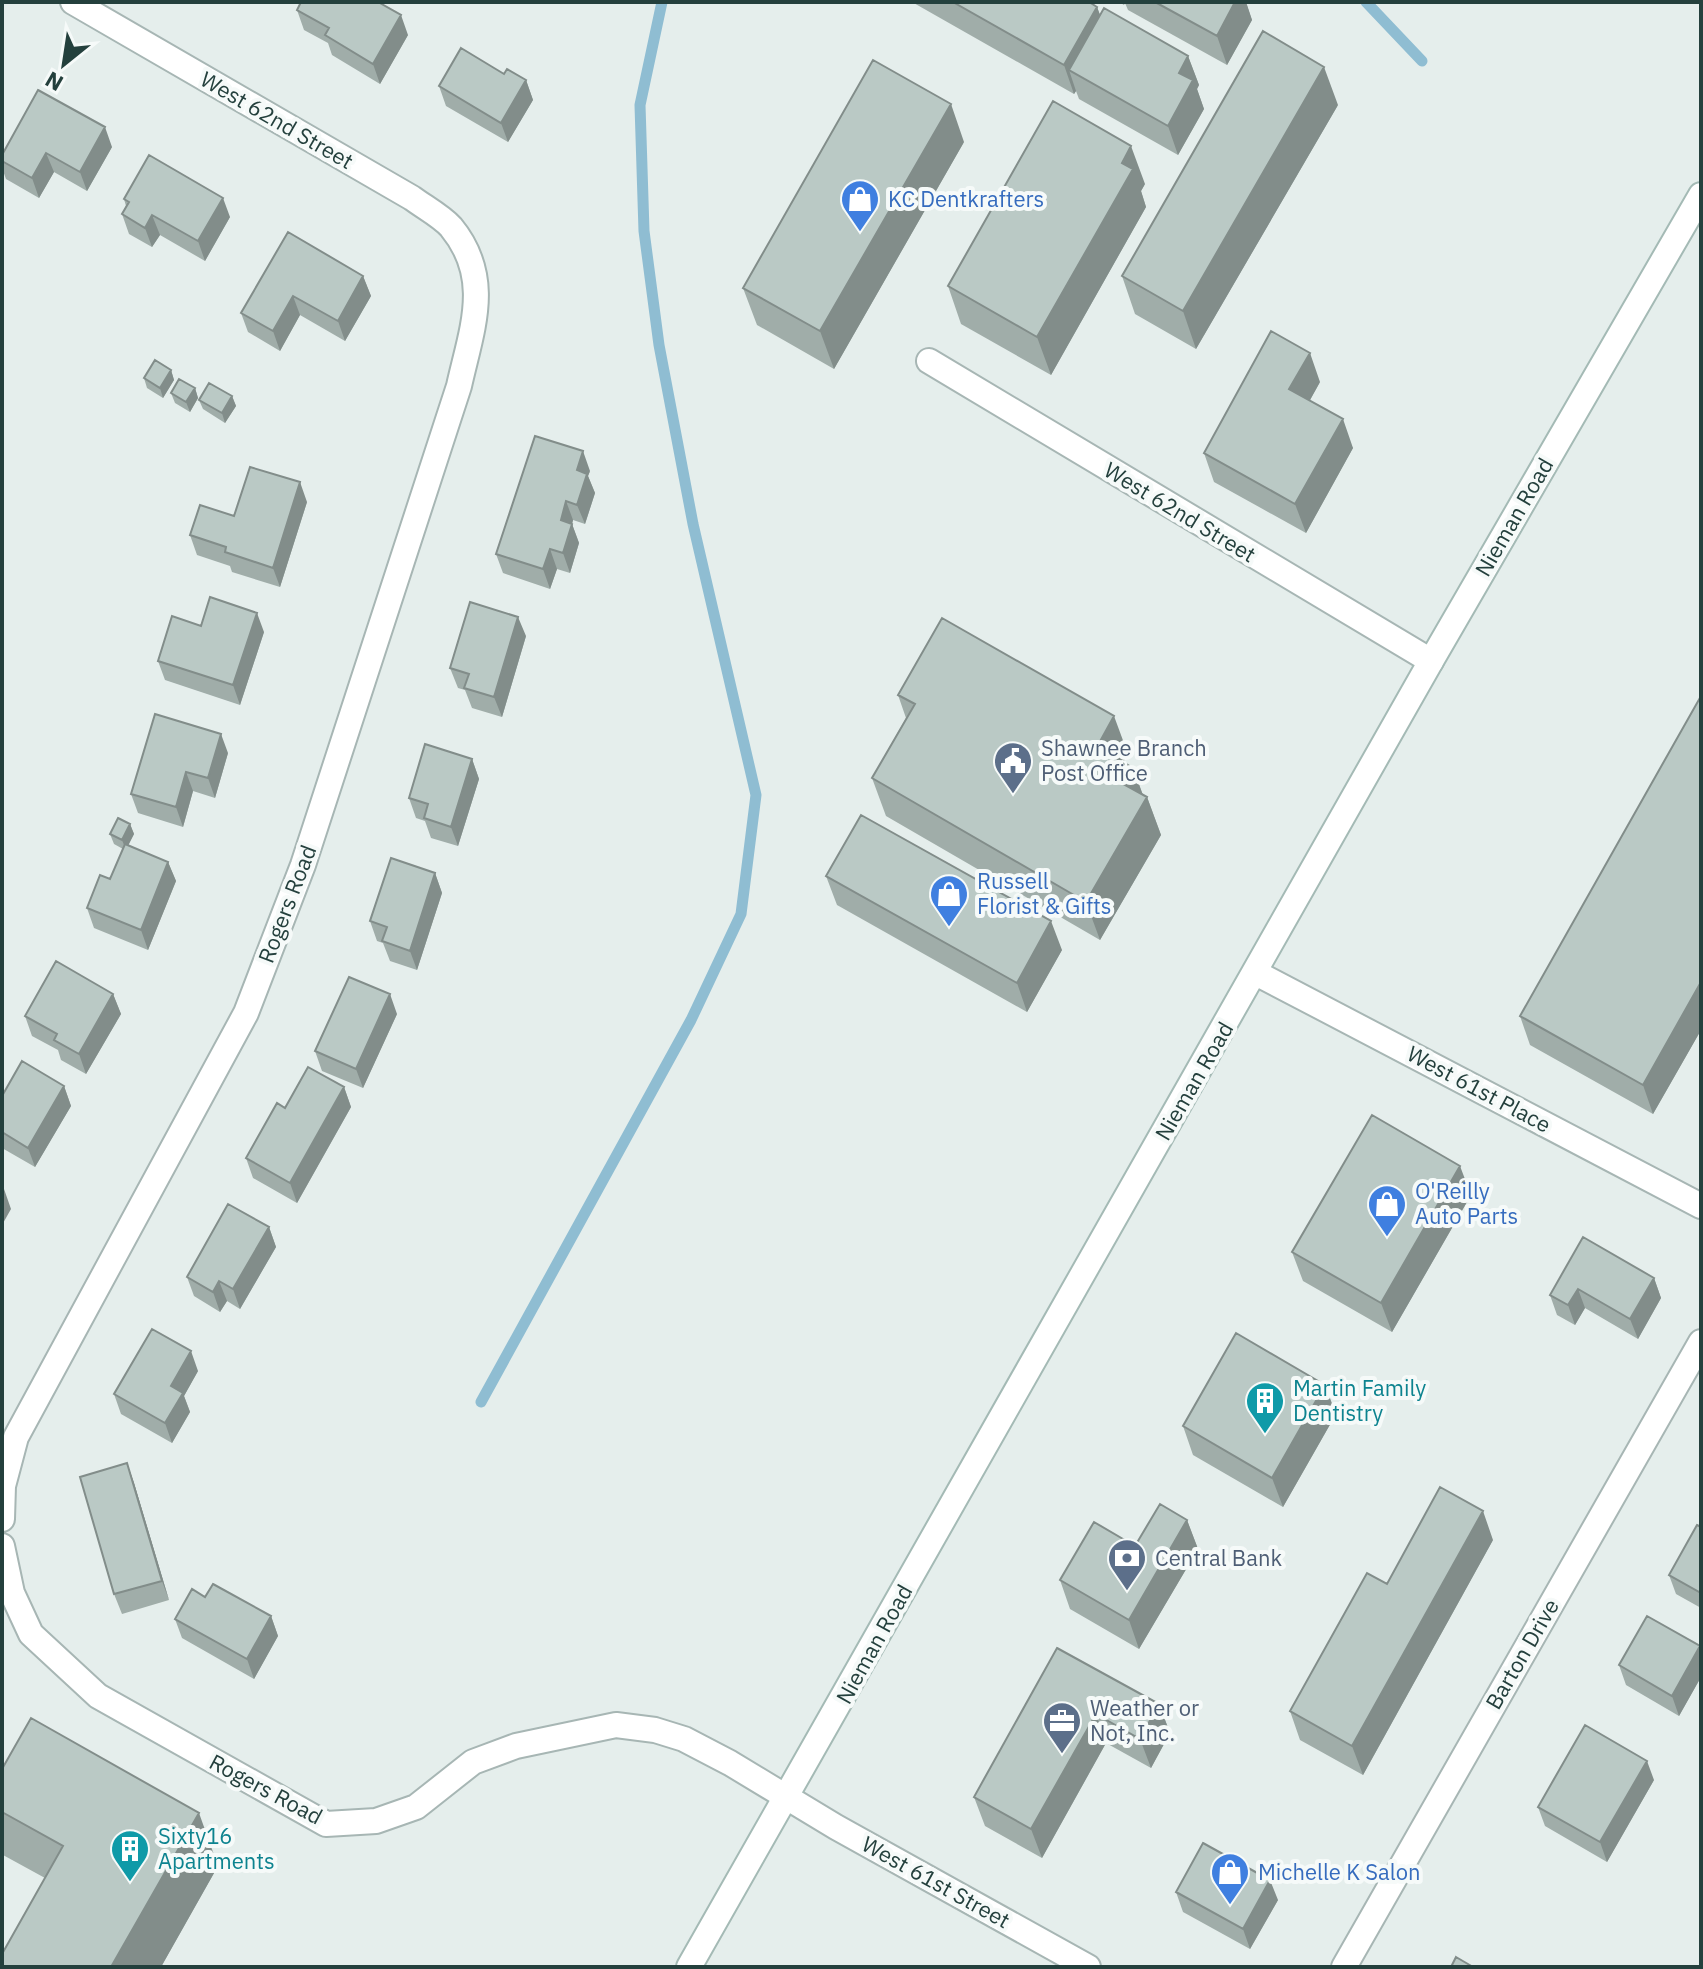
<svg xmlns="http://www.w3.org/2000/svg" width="1703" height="1969" font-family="'IBM Plex Sans',sans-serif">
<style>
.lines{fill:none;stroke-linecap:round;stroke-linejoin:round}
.stream{stroke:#8fbdd2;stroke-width:11}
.minor-casing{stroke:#a7b6b4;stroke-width:28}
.secondary-casing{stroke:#a4bab5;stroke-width:28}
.minor{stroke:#fff;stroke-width:24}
.secondary{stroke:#fff;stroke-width:24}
.wall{fill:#a0ada9}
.shaded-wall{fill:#828d8a}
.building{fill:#bac9c5;stroke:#828d8a;stroke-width:2}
.labels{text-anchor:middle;stroke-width:8;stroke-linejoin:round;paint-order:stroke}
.street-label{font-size:22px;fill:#24403d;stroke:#f6faf9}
.shop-label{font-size:22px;fill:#366cbe;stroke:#f6faf9;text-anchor:start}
.service-label{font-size:22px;fill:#4e5e75;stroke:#f6faf9;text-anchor:start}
.culture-label{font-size:22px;fill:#0d838f;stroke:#f6faf9;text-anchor:start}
</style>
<rect width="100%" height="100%" fill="#e5eeec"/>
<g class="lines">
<path class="stream" d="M1366,2L1422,61
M481,1402L691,1020L741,914L756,795L693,524L659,345L644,231L640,105L662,2"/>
<g class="minor-casing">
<path id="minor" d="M929,361L1431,661
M1256,973L1701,1206
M2,1519L3,1486L16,1437L246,1013L303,865L459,386C472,328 493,278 451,227C441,216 424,207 412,198L73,2
M2,1546L12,1593L31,1634L98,1696L326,1824L376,1821L416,1807L473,1762L516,1746L616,1725L655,1730L684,1739L730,1763L836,1827L1088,1967
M1344,1967L1701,1342"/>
</g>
<g class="secondary-casing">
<path id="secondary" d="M689,1967L1431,661L1701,195"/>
</g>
<use href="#minor" class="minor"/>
<use href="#secondary" class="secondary"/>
</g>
<path class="wall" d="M912,2H1089L1097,7L1100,15L1188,56L1199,85L1197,89L1204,109L1178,155L1079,99L1076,91L1074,94Z
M1119,2H1246L1252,20L1227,65L1128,10L1125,3L1124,5Z
M297,10L408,35L380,84L332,55L328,43L304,30Z
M504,74L526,80L533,100L508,142L446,106L439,86Z
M1338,105L1196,349L1135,314L1122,276Z
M964,142L834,369L757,325L743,288Z
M112,147L87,191L54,172L39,198L6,179L2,168V155Z
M1145,184L1141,191L1146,207L1051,375L961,324L948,286Z
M124,199L230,217L205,261L160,235L152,247L129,234L122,214L126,206Z
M288,232L363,276L371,296L345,341L300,315L280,351L248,332L241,313Z
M171,370L174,380L163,398L147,388L144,378Z
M1320,382L1310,400L1353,448L1306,533L1214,482L1204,453Z
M195,388L198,398L190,412L175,403L171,393Z
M232,396L236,406L225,423L203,409L199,400Z
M590,471L588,476L595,493L585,524L573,520L572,524L579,543L570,573L557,569L550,589L503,573L496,554Z
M307,502L280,587L232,572L230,566L197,555L190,535L234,516Z
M201,626L264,632L240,705L165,680L158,661Z
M526,636L502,717L472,708L465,690L458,688L450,668Z
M898,695L1128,754L1123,762L1133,768L1143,795L1147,797L1161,835L1100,940L886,816L872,778L906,718Z
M1701,696V1030L1653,1114L1530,1045L1520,1016Z
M228,753L215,798L193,791L183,827L138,813L131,794Z
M472,759L479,779L458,846L431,838L425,821L416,818L409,798Z
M130,824L134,834L128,845L168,862L176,881L148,950L94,928L87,908L110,879L123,849L114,844L110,834Z
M435,873L442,893L417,970L390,961L383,943L377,941L370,921Z
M826,876L1062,950L1027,1012L837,905Z
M113,994L121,1014L86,1074L61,1060L58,1050L32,1036L25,1016Z
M397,1014L363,1088L322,1071L315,1051Z
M64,1086L71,1106L35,1167L2,1148V1096Z
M344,1087L351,1107L297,1203L253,1178L246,1158L285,1108Z
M1471,1195L1392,1332L1303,1281L1292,1252Z
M269,1227L276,1247L240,1309L227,1301L220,1312L194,1296L187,1277Z
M1583,1237L1654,1278L1661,1298L1638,1339L1585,1308L1575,1325L1557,1315L1550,1295Z
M198,1371L184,1396L190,1412L172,1443L121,1414L114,1394Z
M1336,1414L1283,1507L1193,1455L1183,1426Z
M127,1463L134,1483L169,1600L122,1614L114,1594Z
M1187,1520L1198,1549L1139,1649L1070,1609L1060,1580L1135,1546Z
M1701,1527V1608L1676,1594L1669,1575Z
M1493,1540L1363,1775L1300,1740L1290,1711L1387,1584Z
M205,1597L271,1616L278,1636L254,1679L182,1638L175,1619Z
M1057,1648L1159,1704L1170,1733L1151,1768L1106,1743L1042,1858L985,1826L974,1797Z
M1701,1648V1677L1679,1716L1626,1685L1619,1665Z
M2,1769L218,1866L161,1967H2L45,1878L3,1855Z
M1654,1780L1607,1862L1545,1826L1538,1807Z
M1176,1892L1278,1900L1250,1949L1183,1912Z"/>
<path class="shaded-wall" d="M1235,2H1246L1252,20L1227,65L1217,36Z
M1097,7L1108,36L1069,70L1076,91L1074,94L1064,65Z
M401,15L408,35L380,84L373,64Z
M1188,56L1199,85L1197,89L1204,109L1178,155L1168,126L1179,73Z
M1324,67L1338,105L1196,349L1183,311Z
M526,80L533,100L508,142L501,123Z
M951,104L964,142L834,369L820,331Z
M105,127L112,147L87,191L80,172Z
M1131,146L1145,184L1141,191L1146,207L1051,375L1037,337Z
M46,153L54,172L39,198L32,178Z
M223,198L230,217L205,261L198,241Z
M152,215L160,235L152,247L145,228Z
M363,276L371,296L345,341L338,321Z
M293,296L300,315L280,351L273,331Z
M1310,353L1320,382L1300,418L1289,389Z
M171,370L174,380L163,398L160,388Z
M195,388L198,398L190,412L186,402Z
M232,396L236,406L225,423L222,413Z
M1343,419L1353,448L1306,533L1295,504Z
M583,451L590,471L588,476L595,493L585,524L577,505V470Z
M300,482L307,502L280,587L273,568Z
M566,501L573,520L572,524L579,543L570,573L563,553L561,520Z
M550,549L557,569L550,589L543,569Z
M257,613L264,632L240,705L233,685Z
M518,617L526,636L502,717L494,697Z
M1114,716L1128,754L1110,785L1097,747Z
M221,734L228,753L215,798L208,778Z
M472,759L479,779L458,846L451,827Z
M1133,768L1145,801L1147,797L1161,835L1100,940L1086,902L1123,784Z
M186,772L193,791L183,827L176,807Z
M130,824L134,834L126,850L122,840Z
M168,862L176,881L148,950L141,930Z
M435,873L442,893L417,970L410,951Z
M1051,921L1062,950L1027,1012L1017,983Z
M1701,982V1030L1653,1114L1643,1085Z
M113,994L121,1014L86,1074L79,1054Z
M390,994L397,1014L363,1088L356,1069Z
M64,1086L71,1106L35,1167L28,1148Z
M344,1087L351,1107L297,1203L290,1183Z
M1460,1166L1471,1195L1392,1332L1381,1303Z
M4,1189L11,1209L2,1225V1193Z
M269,1227L276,1247L240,1309L233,1289Z
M1654,1278L1661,1298L1638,1339L1630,1319Z
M219,1281L227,1301L220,1312L213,1292Z
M1578,1289L1585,1308L1575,1325L1568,1305Z
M191,1351L198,1371L184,1396L190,1412L172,1443L165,1423L171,1386Z
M1325,1385L1336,1414L1283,1507L1272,1478Z
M127,1463L134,1483L169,1600L162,1581Z
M1483,1511L1493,1540L1363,1775L1352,1746Z
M1187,1520L1198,1549L1139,1649L1129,1620Z
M271,1616L278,1636L254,1679L247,1659Z
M1700,1646L1701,1677L1679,1716L1672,1696Z
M1159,1704L1170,1733L1151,1768L1140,1739Z
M1096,1714L1106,1743L1042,1858L1031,1829Z
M1647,1761L1654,1780L1607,1862L1600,1842Z
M199,1813L218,1866L161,1967H111Z
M1270,1880L1278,1900L1250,1949L1243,1929Z"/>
<path class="building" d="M301,2H378L401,15L373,64L325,35L329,28L297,10Z
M953,2H1089L1097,7L1064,65Z
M1155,2H1235L1217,36Z
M1104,8L1188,56L1179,73L1193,80L1168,126L1069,70Z
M1263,31L1324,67L1183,311L1122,276Z
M461,48L504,74L507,69L526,80L501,123L439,86Z
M873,60L951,104L820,331L743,288Z
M38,90L105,127L80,172L46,153L32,178L2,161V155Z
M1053,101L1131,146L1122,163L1133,169L1037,337L948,286Z
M149,155L223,198L198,241L152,215L145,228L122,214L129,202L124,199Z
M288,232L363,276L338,321L293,296L273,331L241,313Z
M1271,331L1310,353L1289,389L1343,419L1295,504L1204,453Z
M155,360L171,370L160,388L144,378Z
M179,379L195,388L186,402L171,393Z
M209,383L232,396L222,413L199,400Z
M535,436L583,451L577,470L587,474L577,505L566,501L561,520L572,524L563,553L550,549L543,569L496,554Z
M250,467L300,482L273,568L225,552L226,547L190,535L200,505L234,516Z
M210,597L257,613L233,685L158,661L172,616L201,626Z
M470,602L518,617L494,697L464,688L469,674L450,668Z
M942,618L1114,716L1097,747L1133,768L1123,784L1147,797L1086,902L872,778L915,704L898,695Z
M1701,696V982L1643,1085L1520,1016Z
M155,714L221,734L208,778L186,772L176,807L131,794Z
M425,744L472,759L451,827L424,818L428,804L409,798Z
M861,815L1051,921L1017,983L826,876Z
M118,818L130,824L122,840L110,834Z
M125,844L168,862L141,930L87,908L100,875L110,879Z
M391,858L435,873L410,951L382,941L387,927L370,921Z
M56,961L113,994L79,1054L54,1040L57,1034L25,1016Z
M349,977L390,994L356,1069L315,1051Z
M22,1061L64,1086L28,1148L2,1132V1096Z
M308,1067L344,1087L290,1183L246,1158L277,1103L285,1108Z
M1372,1115L1460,1166L1381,1303L1292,1252Z
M228,1204L269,1227L233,1289L219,1281L213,1292L187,1277Z
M1583,1237L1654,1278L1630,1319L1578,1289L1568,1305L1550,1295Z
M152,1329L191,1351L171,1386L183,1393L165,1423L114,1394Z
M1236,1333L1325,1385L1272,1478L1183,1426Z
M127,1463L162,1581L114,1594L80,1477Z
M1440,1487L1483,1511L1352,1746L1290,1711L1367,1573L1387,1584Z
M1160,1504L1187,1520L1129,1620L1060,1580L1094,1522L1135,1546Z
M1697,1525L1701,1527V1593L1669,1575Z
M213,1584L271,1616L247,1659L175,1619L192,1589L205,1597Z
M1647,1616L1700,1646L1672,1696L1619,1665Z
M1057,1648L1159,1704L1140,1739L1096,1714L1031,1829L974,1797Z
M31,1718L199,1813L111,1967H2V1954L63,1846L2,1812V1769Z
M1585,1725L1647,1761L1600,1842L1538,1807Z
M1203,1843L1270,1880L1243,1929L1176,1892Z
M1456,1957L1473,1967H1451Z"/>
<defs>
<g id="shop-pin" transform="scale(2)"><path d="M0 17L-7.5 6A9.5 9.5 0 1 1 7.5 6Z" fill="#3f7fe0" stroke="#f6faf9"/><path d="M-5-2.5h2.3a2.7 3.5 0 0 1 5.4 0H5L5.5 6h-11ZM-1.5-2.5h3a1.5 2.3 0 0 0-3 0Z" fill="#fff"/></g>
<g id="civic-pin" transform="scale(2)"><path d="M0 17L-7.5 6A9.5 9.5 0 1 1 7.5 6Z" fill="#5c6f8a" stroke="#f6faf9"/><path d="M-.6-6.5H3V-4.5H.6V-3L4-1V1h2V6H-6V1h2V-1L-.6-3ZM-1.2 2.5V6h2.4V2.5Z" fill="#fff"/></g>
<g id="building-pin" transform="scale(2)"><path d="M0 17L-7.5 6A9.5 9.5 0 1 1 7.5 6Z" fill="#0f9aa8" stroke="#f6faf9"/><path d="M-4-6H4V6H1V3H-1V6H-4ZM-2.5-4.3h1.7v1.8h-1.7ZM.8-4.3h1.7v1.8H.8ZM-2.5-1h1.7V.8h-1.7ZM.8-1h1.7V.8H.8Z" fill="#fff"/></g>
<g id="bank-pin" transform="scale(2)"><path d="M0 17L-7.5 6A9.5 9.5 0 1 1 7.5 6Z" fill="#5c6f8a" stroke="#f6faf9"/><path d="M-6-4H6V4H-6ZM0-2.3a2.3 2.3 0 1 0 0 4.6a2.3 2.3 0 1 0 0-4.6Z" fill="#fff"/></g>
<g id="office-pin" transform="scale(2)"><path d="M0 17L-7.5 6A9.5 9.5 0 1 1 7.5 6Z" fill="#5c6f8a" stroke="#f6faf9"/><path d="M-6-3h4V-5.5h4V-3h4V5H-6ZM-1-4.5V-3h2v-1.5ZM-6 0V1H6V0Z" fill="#fff"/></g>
</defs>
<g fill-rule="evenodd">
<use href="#shop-pin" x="860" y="199"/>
<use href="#civic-pin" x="1013" y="761"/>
<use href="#shop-pin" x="949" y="894"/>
<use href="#shop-pin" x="1387" y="1204"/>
<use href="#building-pin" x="1265" y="1401"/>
<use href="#bank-pin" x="1127" y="1558"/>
<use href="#office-pin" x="1062" y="1721"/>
<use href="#building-pin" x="130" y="1849"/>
<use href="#shop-pin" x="1230" y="1872"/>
</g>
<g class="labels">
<g class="street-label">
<text transform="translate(277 120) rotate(30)" y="8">West 62nd Street</text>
<text transform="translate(1180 512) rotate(31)" y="8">West 62nd Street</text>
<text transform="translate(1514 517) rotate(-60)" y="8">Nieman Road</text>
<text transform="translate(287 904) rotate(-69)" y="8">Rogers Road</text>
<text transform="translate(1194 1081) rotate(-60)" y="8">Nieman Road</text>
<text transform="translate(1479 1089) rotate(28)" y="8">West 61st Place</text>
<text transform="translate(874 1644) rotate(-61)" y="8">Nieman Road</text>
<text transform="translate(1522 1654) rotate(-60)" y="8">Barton Drive</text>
<text transform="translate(266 1789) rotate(28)" y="8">Rogers Road</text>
<text transform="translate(936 1882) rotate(29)" y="8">West 61st Street</text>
</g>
<g class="shop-label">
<text x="888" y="207">KC Dentkrafters</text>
<text x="977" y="889">Russell<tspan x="977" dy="25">Florist &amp; Gifts</tspan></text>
<text x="1415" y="1199">O'Reilly<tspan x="1415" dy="25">Auto Parts</tspan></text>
<text x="1258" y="1880">Michelle K Salon</text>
</g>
<g class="service-label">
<text x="1041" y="756">Shawnee Branch<tspan x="1041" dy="25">Post Office</tspan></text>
<text x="1155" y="1566">Central Bank</text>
<text x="1090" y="1716">Weather or<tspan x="1090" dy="25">Not, Inc.</tspan></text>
</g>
<g class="culture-label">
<text x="1293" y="1396">Martin Family<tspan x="1293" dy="25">Dentistry</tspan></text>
<text x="158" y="1844">Sixty16<tspan x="158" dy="25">Apartments</tspan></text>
</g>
</g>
<rect width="1703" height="1969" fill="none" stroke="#24403d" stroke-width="8"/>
<g transform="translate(64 64) rotate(210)" stroke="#f6faf9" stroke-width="6" paint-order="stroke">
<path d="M0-6L14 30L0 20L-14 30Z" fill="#24403d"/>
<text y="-12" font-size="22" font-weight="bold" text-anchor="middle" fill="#24403d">N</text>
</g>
</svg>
